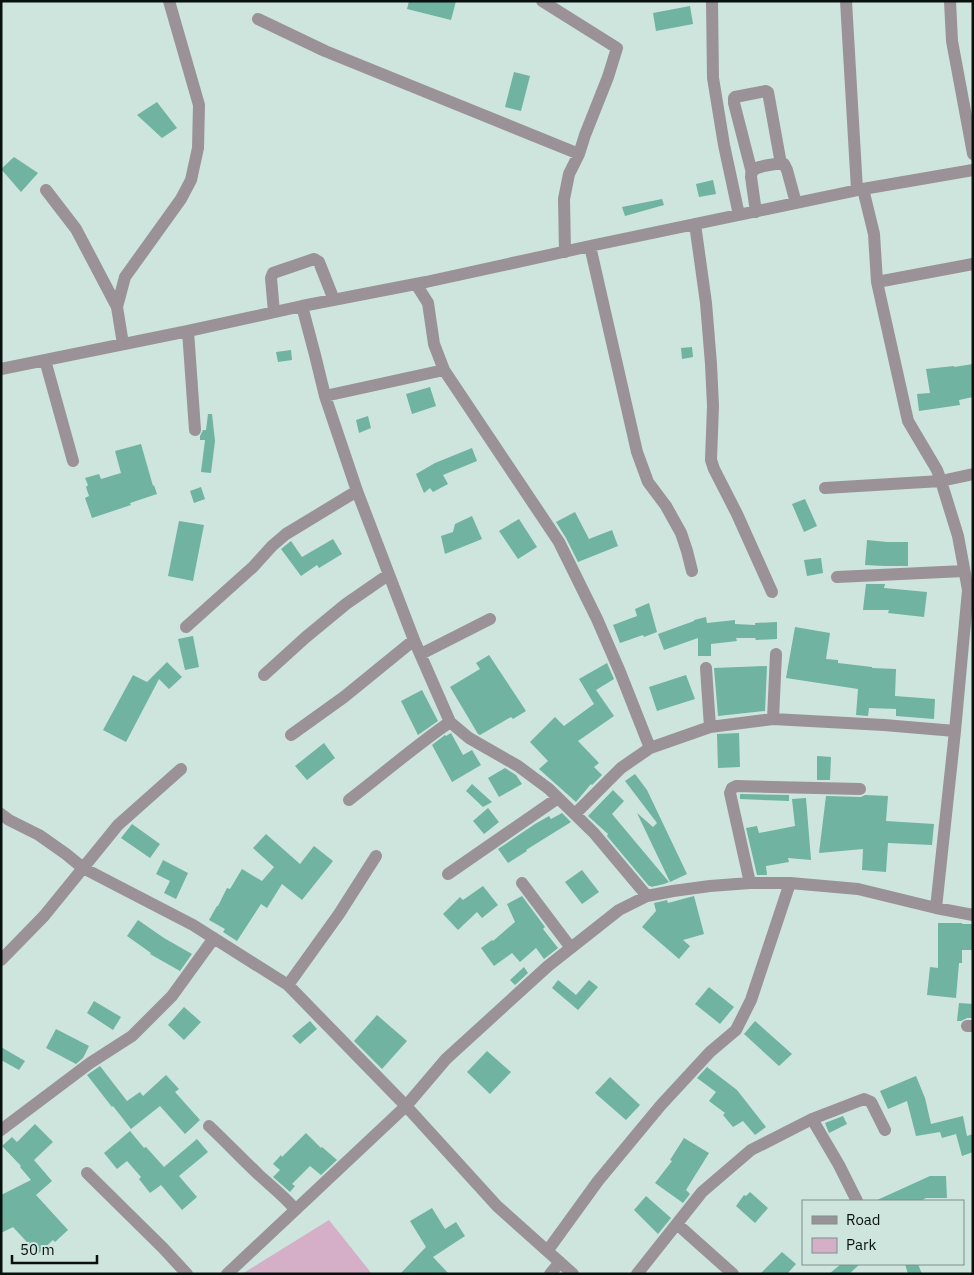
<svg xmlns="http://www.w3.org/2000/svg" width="974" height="1275" font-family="'IBM Plex Sans',sans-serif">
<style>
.green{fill:#d4afc7}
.building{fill:#6fb3a0}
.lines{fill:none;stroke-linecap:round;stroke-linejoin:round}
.minor{stroke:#9a9297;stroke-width:12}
</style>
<rect width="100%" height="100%" fill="#cde5dd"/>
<path class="green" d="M329,1220L372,1274H242Z"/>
<path class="building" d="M409,1H456L451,20L407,9Z
M690,6L693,24L656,31L653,13Z
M514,72L530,76L521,111L505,107Z
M157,102L177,128L162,138L137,115Z
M14,157L38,173L21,192L1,169Z
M713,180L716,194L699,197L696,184Z
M662,199L664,205L625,216L622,207Z
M692,347L693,357L682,359L681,348Z
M291,350L292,360L278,362L276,352Z
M973,364V397L959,400L960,405L919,411L917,394L930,393L926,369L954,366V367Z
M430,387L436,406L412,414L406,394Z
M208,414H212L215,441L211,473L201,472L205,440H200V436L203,430H206Z
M368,416L371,428L359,433L356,420Z
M141,444L153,486L154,485L157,494L130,503L131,505L92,518L85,498L89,496L86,487L88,485L85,478L99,474L101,479L121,473L115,451Z
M472,448L477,461L443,475L448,484L433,492L430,488L424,493L416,474L435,463Z
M201,487L205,499L194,503L190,491Z
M805,499L817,526L804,532L792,504Z
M575,512L589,539L612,530L618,546L578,562L566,538L556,522Z
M472,516L482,539L445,554L441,536L453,532L455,524Z
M519,519L537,547L518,559L499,531Z
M179,521L204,525L193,581L168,576Z
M333,539L342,554L319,568L317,565L301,576L281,549L291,541L302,557Z
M867,540L887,542H908V566H884L865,565Z
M821,558L823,573L807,576L804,560Z
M866,584H885L884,588L927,592L924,617L888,613L889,610H863Z
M649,603L657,632L644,637L643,635L620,643L613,625L637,616L635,609Z
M706,617L707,623L735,620V624L755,625V623L777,622V639L756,640L755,638H736L737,641L711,644V656H698V638L664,650L658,634L694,621V620Z
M795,627L830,633L826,659L838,660V663L872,667V668L896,669L895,696L935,699L934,719L896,716V709L869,708L868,716L856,715L858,689L786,678Z
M193,636L199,667L185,670L178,639Z
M489,655L526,711L513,719L511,717L480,735L478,734L450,687L480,669L476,663Z
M167,662L182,677L169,689L159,679L126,742L103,730L133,675L147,682Z
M607,663L614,679L596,690L614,716L578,741L599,763L594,767L602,775L592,785L591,784L576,802L539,769L548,761L530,742L555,717L564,726L594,704L579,679Z
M767,666L765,711L718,716L714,668Z
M686,675L695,699L657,711L649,687Z
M422,690L438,721L418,735L401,701Z
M451,733L463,755L472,750L481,765L452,782L432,745L445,735L446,736Z
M739,733L740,767L718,768L717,734Z
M324,743L335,758L307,780L295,766Z
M817,756L831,757L830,780H817Z
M505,768L516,775L522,784L499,797L488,778Z
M635,774L647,790L687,874L670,882L637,813L653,827L657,823L625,781Z
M472,784L492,802L483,807L466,791Z
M613,790L624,801L612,814L669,882L664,884L651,887V886H649L607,836L608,834L588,816Z
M740,794L789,795V801L740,799Z
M865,795L888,796L886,821L934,824L932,845L888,843L886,872L862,870L863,849L819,853L826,796L861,797Z
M806,798L811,860L788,858L789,862L766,866L767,875H757L746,828L757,826L759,833L795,826L792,799Z
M488,808L499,822L484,834L473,821Z
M562,813L571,822L526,850L527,851L508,863L498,849L535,824L549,816L551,819Z
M132,824L160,844L150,858L121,838Z
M266,834L300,864L314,846L333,861L302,900L282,884L267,908L261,904L237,941L223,932L225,929L209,920L217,906H218L227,888L230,889L242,869L262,881L274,867L253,848Z
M163,860L188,873L176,899L164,893L170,881L156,874Z
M582,870L599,892L582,904L565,882Z
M483,886L498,905L482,918L477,912L458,930L443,914L460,897L463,900Z
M522,896L545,927L543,929L558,948L544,959L536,948L520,962L512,953L494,966L481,948L492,940L493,941L515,922L507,904Z
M694,896L704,934L683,940L690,946L679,959L642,927L656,911L654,903L667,900L668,903Z
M138,920L164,938L192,954L180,971L150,954L151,953L127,936Z
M938,923H962V924H973V950H962V963H959L956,998L927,995L930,967L938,968Z
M524,967L528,973L515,985L510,980Z
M558,980L576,995L589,980L598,987L578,1010L552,988Z
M709,987L734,1007L720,1024L695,1004Z
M94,1001L121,1017L113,1030L87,1013Z
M959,1003L973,1004V1018H967L961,1021H957Z
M184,1007L201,1022L184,1040L168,1025Z
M377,1015L407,1041L382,1069L354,1041Z
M310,1021L317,1029L300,1044L292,1036Z
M755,1021L792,1054L779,1066L744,1034Z
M56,1029L89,1046L83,1058L76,1064L46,1048Z
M1,1047L25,1061L19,1070L1,1060Z
M487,1051L511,1072L490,1094L467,1072Z
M100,1066L127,1101L140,1092L143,1096L166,1075L179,1089L175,1092L200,1120L185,1134L160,1106L131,1129L113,1106L112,1107L87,1075Z
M707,1067L737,1090L766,1127L755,1135L743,1121L733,1127L723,1115L725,1113L709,1101L716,1092L697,1078Z
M916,1076L925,1098L931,1124L963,1116L967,1136L973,1134V1152L962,1156L956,1134L942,1138L940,1132L916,1136L907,1101L888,1109L880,1091Z
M610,1077L640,1105L626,1120L595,1093Z
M843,1116L847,1124L829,1133L825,1123Z
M35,1124L53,1142L34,1160L52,1181L36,1195L68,1230L55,1242L53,1240L38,1254L13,1227L1,1233V1195L31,1180L20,1167L21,1166L2,1146L12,1137L17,1142Z
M130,1131L144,1148L146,1147L164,1167L197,1139L208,1152L179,1176L197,1197L182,1210L161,1185L150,1193L139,1179L141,1177L127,1161L117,1169L104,1153Z
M306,1133L321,1148L322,1147L337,1160L321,1175L310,1166L292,1184L295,1186L290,1192L273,1177L280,1170L273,1164L281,1155L282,1157Z
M684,1138L709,1153L686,1190L690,1194L683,1203L655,1183L672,1161L670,1160Z
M930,1176H946L947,1198H926L920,1201H875Z
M750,1192L768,1208L755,1223L736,1206L744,1195L746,1196Z
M646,1196L671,1218L658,1234L634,1210Z
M432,1208L445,1229L456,1222L465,1236L433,1257L449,1274H400L426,1247L410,1221Z
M782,1252L796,1264L787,1274H760Z
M841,1264H860L849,1274H829Z
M905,1264H918L922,1274H908Z"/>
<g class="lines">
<path class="minor" d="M542,1L617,48L608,77L585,135L579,154L569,174L564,199L565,252
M712,1L713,78L724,145L739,215
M846,1L857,190
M950,1L952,41L973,154
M258,19L325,51L579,154
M752,173L734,103V98L735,97L766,91L768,92L781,164
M863,189L874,234L877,282L908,421L937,470L941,481L958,536L968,590L955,731L936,908
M46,190L76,229L117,307L123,344
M756,212L751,177C751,173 751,171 755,169C760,166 778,163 784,164L787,170L796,203
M695,224L706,303L711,364L713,406L711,460L714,469L737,514L772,592
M590,246L637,452L648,482L666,506L681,533L687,551L692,571
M877,282L973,264
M416,284L428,303L434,344L444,370L559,542L597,619L620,672L650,748
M302,306L315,355L325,396L357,491L414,640L450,722L469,738L518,766L549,789L594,833L647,896
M117,307L125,277L181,199L191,180L198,148L199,105L169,1
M274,312L271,278L273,273L314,259L319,262L334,300
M188,331L195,430
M45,360L73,461
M1,369L188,331L302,306L426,282L590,246L863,189L973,170
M325,396L444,370
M825,488L941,481L973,474
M837,577L964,571
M186,627L253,567L272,546L286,534L357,491
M421,654L490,619
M706,668L710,727
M264,675L306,637L346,604L388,575
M773,719L776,654
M291,735L344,697L414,640
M349,800C383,774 415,746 450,722
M1,814L9,820L39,835L66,854L83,868L193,925L288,985L406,1106L497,1206L573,1274
M575,814L621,768L650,748L710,727L773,719L884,725L955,731
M448,874L558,798
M522,883L571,948
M750,883L730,793L732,788L736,786L860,789
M1,960L44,916L118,825L181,769
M288,985L339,914L376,856
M967,1026H973
M812,1119L839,1165L857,1201
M209,1126C226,1142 242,1159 259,1175C271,1186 284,1196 295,1209
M1,1130L90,1063L132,1036L172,996L214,938
M87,1173L163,1248L187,1274
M677,1224L733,1274
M548,1250L598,1181L661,1105L710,1052L736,1030L751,1000L790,883
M227,1274L406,1106L446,1059L548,966L619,910L647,896L673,891L710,886L750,883H790L858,889L936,908L973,915
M550,1274L560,1262
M637,1274L702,1192L751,1150L812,1119L864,1099L871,1102L885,1130"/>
</g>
<rect width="974" height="1275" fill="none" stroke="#09110f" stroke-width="5"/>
<rect x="802" y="1200" width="162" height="65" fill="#cde5dd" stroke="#7f908b"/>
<rect x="812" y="1216" width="25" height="8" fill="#9a9297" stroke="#7f908b"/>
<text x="846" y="1225" font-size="15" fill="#09110f">Road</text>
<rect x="812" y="1238" width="25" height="15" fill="#d4afc7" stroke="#7f908b"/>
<text x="846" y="1250" font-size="15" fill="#09110f">Park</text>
<path d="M12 1255v8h85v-8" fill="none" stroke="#09110f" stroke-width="2.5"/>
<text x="20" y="1255" font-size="15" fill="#09110f" stroke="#cde5dd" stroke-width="4" paint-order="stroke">50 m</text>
</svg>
